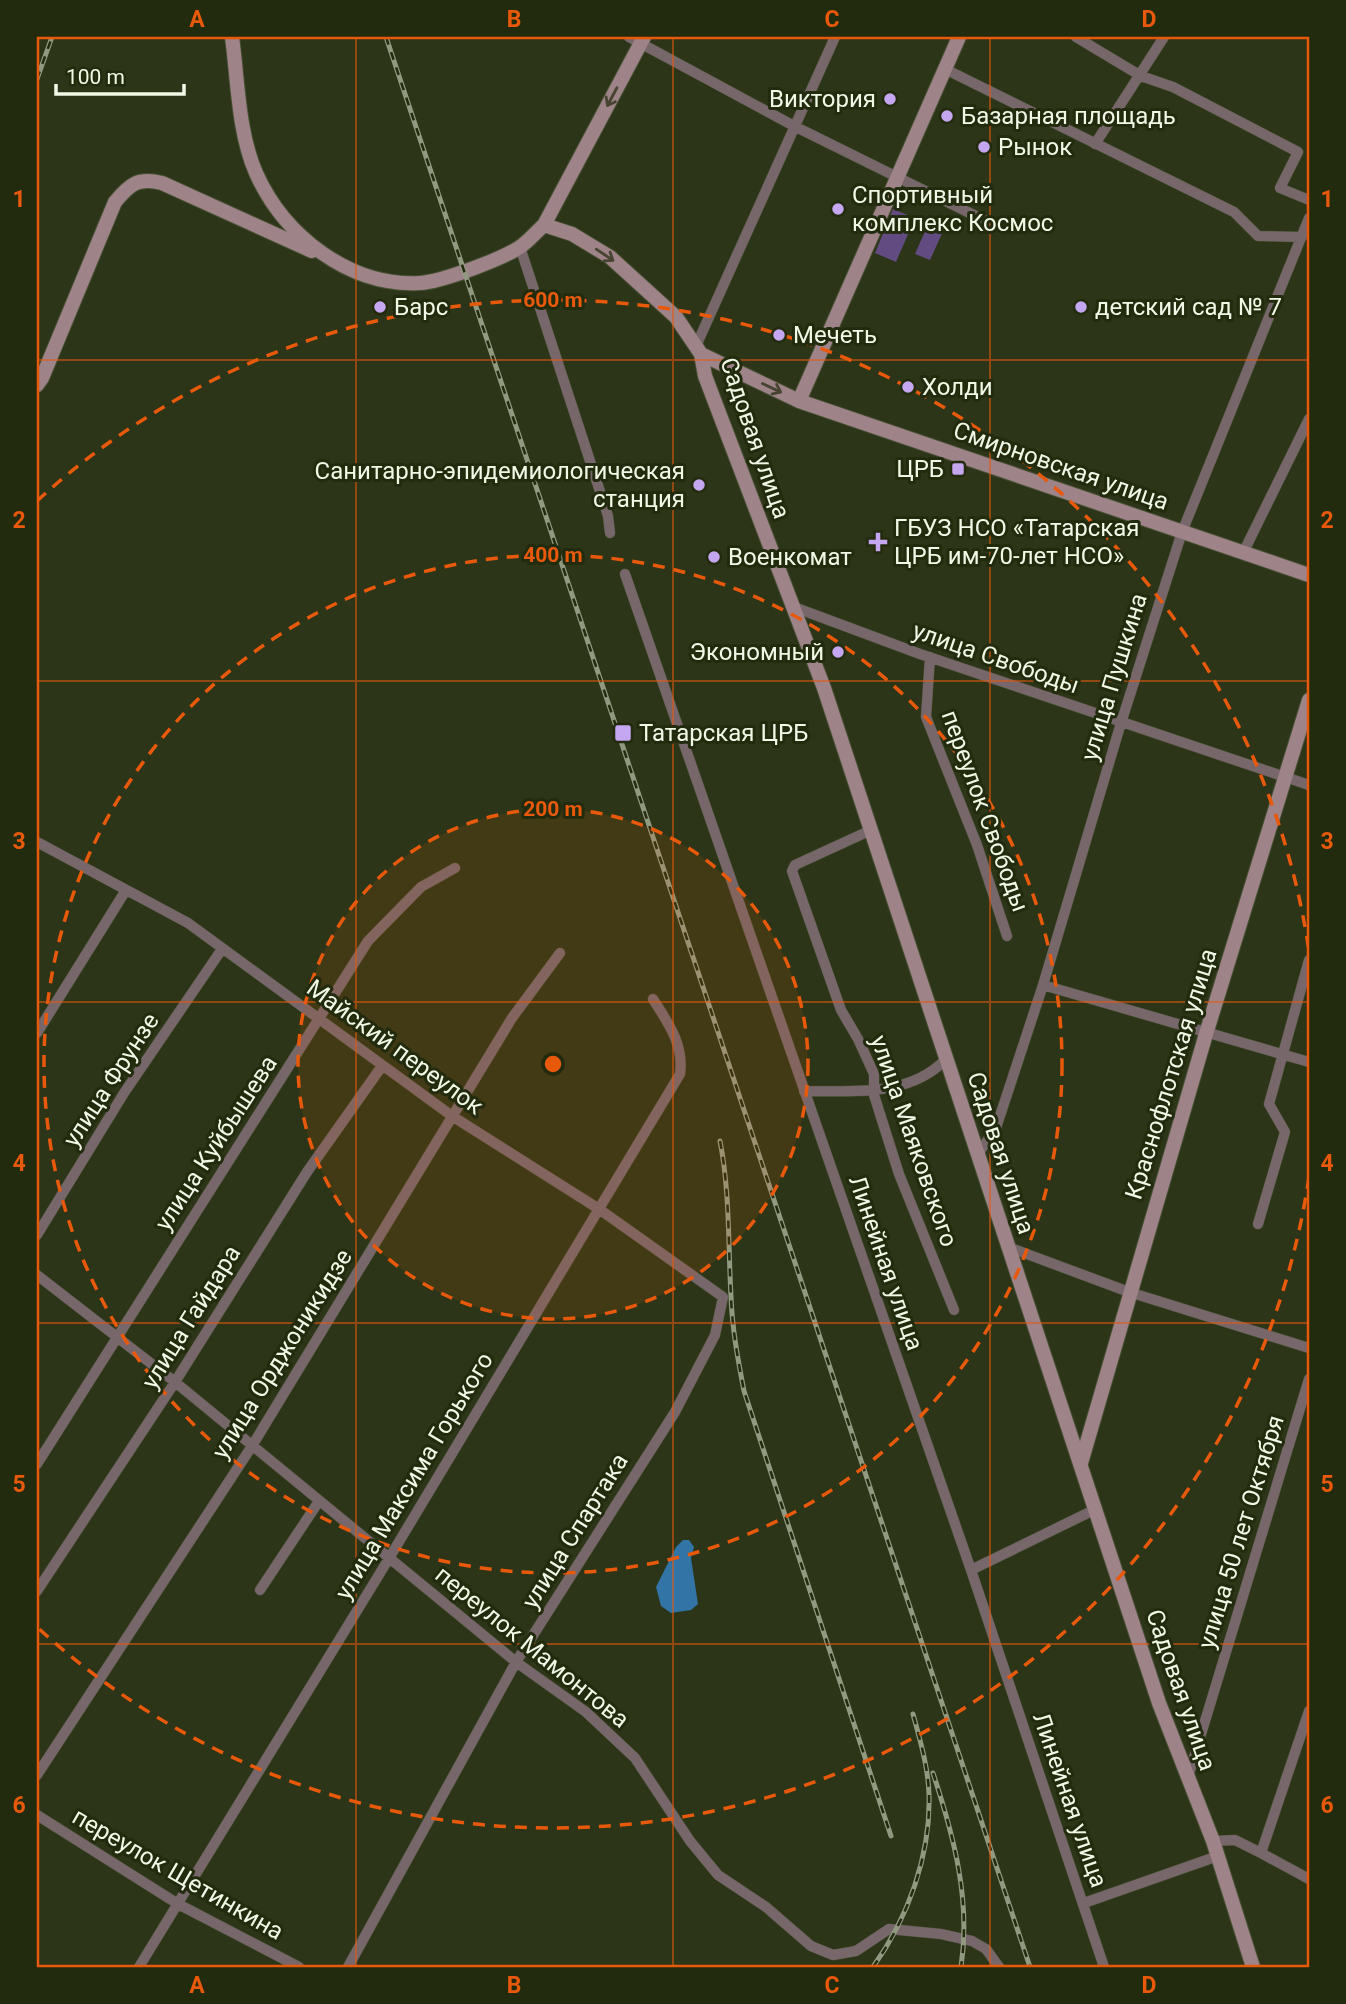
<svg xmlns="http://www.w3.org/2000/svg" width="1346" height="2004" font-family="Roboto,sans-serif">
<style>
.green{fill:#624b81}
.water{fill:#3174a5}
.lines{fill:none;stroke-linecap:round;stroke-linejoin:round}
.street-casing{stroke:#485034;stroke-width:11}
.secondary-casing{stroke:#485034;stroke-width:16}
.street{stroke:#77666a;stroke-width:10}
.secondary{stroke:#9e8389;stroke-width:14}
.rail-casing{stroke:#929981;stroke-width:5}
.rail{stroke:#222b0d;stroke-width:2.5;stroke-dasharray:8;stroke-linecap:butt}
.oneway{stroke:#474532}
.grid{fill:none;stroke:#e8590c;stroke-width:2;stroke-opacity:0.55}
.ring{fill:none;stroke:#e8590c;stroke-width:3.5;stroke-dasharray:12 9}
.poi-dot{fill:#c5a6f0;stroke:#222b0d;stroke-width:2.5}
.labels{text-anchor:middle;stroke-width:6;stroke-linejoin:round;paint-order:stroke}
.poi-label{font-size:24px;fill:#f2f8e6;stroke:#222b0d;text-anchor:start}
.street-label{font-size:24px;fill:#f2f8e6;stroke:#222b0d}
.centre{fill:#e8590c;stroke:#222b0d;stroke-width:3.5}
.ring-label{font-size:21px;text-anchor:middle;font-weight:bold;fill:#e8590c;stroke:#222b0d;stroke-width:6;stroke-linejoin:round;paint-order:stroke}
.neatline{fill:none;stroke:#e8590c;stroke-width:2.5}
.grid-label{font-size:23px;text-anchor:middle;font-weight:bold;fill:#e8590c}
</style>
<rect width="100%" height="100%" fill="#2c3517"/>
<path class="green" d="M893,209L915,218L896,262L875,253Z
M930,220L945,227L930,260L915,254Z"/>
<path class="water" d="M683,1540H689L694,1547L691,1558L698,1604L691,1610L671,1613L661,1606L656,1587L676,1547Z"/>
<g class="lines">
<g class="street-casing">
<path id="street" d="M629,37L794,126L990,223
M1076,37L1141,76L1173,87L1298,152L1280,188L1309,200
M945,69L1234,212L1258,236L1302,237
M1095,144L1164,37
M520,247L608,516L610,533
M696,346L835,37
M1244,551L1309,419
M625,574L971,1570L1104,1967
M791,606L920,654L1309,785
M930,657L926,717L977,845L1007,936
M869,831L795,865L792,871L841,1010L858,1039L874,1074V1095L899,1174L954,1310
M37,842L188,923L452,1116L599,1209L723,1297L715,1335L675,1412L516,1662L348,1967
M1043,985L1309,1062
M37,1033L126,890
M804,1091C853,1091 910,1097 946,1059
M978,1154L996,1128L1043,985L1121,723L1182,532L1309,218
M1258,1224L1285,1132L1269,1104L1309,960
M37,1235L124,1093L222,949
M1008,1247L1129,1292L1309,1348
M37,1275L175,1382L516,1662L586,1712L635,1758L690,1841L718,1875L766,1907L811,1946L833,1955L856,1951L889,1929L941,1934L972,1941L986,1949L999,1967
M37,1464L368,941L421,887L455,868
M971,1570L1096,1509
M260,1590L319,1501
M37,1591L175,1382L307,1172L382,1066
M37,1775L252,1446L512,1018L560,953
M1188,1777L1309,1379
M37,1815L178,1904L299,1967
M1213,1841L1235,1840L1261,1853L1309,1711
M1261,1853L1309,1879
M1084,1903L1218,1856
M139,1967L388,1560L680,1074C684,1044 668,1023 653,999"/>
</g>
<g class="secondary-casing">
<path id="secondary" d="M232,37C238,81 238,132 256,173C284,236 350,287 420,283C441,282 502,259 520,247C529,241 536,232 544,225L644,37
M544,225L572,234L610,257L676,317L701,354L799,401L1309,575
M701,354L705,376L824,688L1159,1703L1213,1841L1253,1967
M37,385L42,378L115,202C130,184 138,177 162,183L312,251
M799,401L959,37
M1081,1463L1206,1034L1309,700"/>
</g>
<use href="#street" class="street"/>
<use href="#secondary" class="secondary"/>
<g class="rail-casing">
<path id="rail" d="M386,37L1030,1967
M37,79L52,37
M720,1141C730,1192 728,1244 731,1296C732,1328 738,1360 744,1391L891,1836
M933,1773C954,1837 971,1900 961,1967
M873,1967C908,1918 931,1855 929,1794C928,1766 920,1740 913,1714"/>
</g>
<use href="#rail" class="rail"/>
</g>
<defs><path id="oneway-shaft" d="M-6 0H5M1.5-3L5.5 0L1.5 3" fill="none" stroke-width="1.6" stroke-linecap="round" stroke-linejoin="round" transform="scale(1.75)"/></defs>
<g class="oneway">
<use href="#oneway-shaft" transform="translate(612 97) rotate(118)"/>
<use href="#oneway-shaft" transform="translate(605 255) rotate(34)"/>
<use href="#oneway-shaft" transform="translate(772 388) rotate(25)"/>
</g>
<path class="grid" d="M356,37V1967M673,37V1967M990,37V1967M37,360H1309M37,681H1309M37,1002H1309M37,1323H1309M37,1644H1309"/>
<circle cx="553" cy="1064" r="255" fill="#e8590c" fill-opacity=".12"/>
<g class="ring">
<circle cx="553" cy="1064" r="255"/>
<circle cx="553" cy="1064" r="509"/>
<path d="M1309 1177A764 764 0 0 1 37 1627M37 501A764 764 0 0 1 1309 951"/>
</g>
<g class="poi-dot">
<circle cx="890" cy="99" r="7"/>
<circle cx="947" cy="116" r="7"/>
<circle cx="984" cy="147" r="7"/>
<circle cx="838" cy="209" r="7"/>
<circle cx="380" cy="307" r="7"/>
<circle cx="1081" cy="307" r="7"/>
<circle cx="779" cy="335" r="7"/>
<circle cx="908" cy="387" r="7"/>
<rect x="951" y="462" width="14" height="14" rx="3.5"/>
<circle cx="699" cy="485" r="7"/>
<path d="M874.5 531.5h7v7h7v7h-7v7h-7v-7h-7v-7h7z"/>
<circle cx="714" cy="557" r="7"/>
<circle cx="838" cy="652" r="7"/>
<rect x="614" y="724" width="18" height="18" rx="3.5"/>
</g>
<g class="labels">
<g class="poi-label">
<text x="876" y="107" text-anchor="end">Виктория</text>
<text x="961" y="124">Базарная площадь</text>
<text x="998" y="155">Рынок</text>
<text x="852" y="203">Спортивный<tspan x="852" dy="28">комплекс Космос</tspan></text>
<text x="394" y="315">Барс</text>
<text x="1095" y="315">детский сад № 7</text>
<text x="793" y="343">Мечеть</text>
<text x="922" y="395">Холди</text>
<text x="944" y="477" text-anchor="end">ЦРБ</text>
<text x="685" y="479" text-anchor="end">Санитарно-эпидемиологическая<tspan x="685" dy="28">станция</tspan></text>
<text x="894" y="536">ГБУЗ НСО «Татарская<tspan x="894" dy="28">ЦРБ им-70-лет НСО»</tspan></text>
<text x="728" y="565">Военкомат</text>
<text x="824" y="660" text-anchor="end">Экономный</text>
<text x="639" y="741">Татарская ЦРБ</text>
</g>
<g class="street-label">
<text transform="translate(755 438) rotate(71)" y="8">Садовая улица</text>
<text transform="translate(1061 466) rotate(19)" y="8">Смирновская улица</text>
<text transform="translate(996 658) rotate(19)" y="8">улица Свободы</text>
<text transform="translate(1114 677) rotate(-73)" y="8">улица Пушкина</text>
<text transform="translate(985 811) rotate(70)" y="8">переулок Свободы</text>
<text transform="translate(395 1047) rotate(36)" y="8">Майский переулок</text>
<text transform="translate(1171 1074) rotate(-73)" y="8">Краснофлотская улица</text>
<text transform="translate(111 1080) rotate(-57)" y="8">улица Фрунзе</text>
<text transform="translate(914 1141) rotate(71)" y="8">улица Маяковского</text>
<text transform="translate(216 1143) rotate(-57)" y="8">улица Куйбышева</text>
<text transform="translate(1001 1153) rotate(72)" y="8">Садовая улица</text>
<text transform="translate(886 1263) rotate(71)" y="8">Линейная улица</text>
<text transform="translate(191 1317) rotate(-58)" y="8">улица Гайдара</text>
<text transform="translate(282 1354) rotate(-58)" y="8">улица Орджоникидзе</text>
<text transform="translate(414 1476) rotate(-59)" y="8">улица Максима Горького</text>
<text transform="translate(575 1531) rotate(-58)" y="8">улица Спартака</text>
<text transform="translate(1241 1532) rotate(-73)" y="8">улица 50 лет Октября</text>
<text transform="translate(532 1647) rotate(39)" y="8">переулок Мамонтова</text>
<text transform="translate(1181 1690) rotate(71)" y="8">Садовая улица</text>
<text transform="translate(1070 1800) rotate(71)" y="8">Линейная улица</text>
<text transform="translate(178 1874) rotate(30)" y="8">переулок Щетинкина</text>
</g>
</g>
<circle cx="553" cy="1064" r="10" class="centre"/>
<g class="ring-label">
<text x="553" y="307">600 m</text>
<text x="553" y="562">400 m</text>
<text x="553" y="816">200 m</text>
</g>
<rect width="1346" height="2004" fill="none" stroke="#222b0d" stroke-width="77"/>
<path d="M56 84v10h128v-10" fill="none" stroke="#f2f8e6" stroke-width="3.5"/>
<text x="66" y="84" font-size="21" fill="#f2f8e6" stroke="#222b0d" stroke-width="5" paint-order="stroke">100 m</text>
<rect x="38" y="38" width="1270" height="1928" class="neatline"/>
<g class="grid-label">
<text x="197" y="27">A</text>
<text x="514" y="27">B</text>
<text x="832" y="27">C</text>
<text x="1149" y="27">D</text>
<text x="19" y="207">1</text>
<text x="1327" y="207">1</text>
<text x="19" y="528">2</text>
<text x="1327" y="528">2</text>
<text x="19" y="849">3</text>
<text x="1327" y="849">3</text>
<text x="19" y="1171">4</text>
<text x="1327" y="1171">4</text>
<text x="19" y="1492">5</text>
<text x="1327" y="1492">5</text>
<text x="19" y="1813">6</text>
<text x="1327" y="1813">6</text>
<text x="197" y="1993">A</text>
<text x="514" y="1993">B</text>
<text x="832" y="1993">C</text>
<text x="1149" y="1993">D</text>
</g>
</svg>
